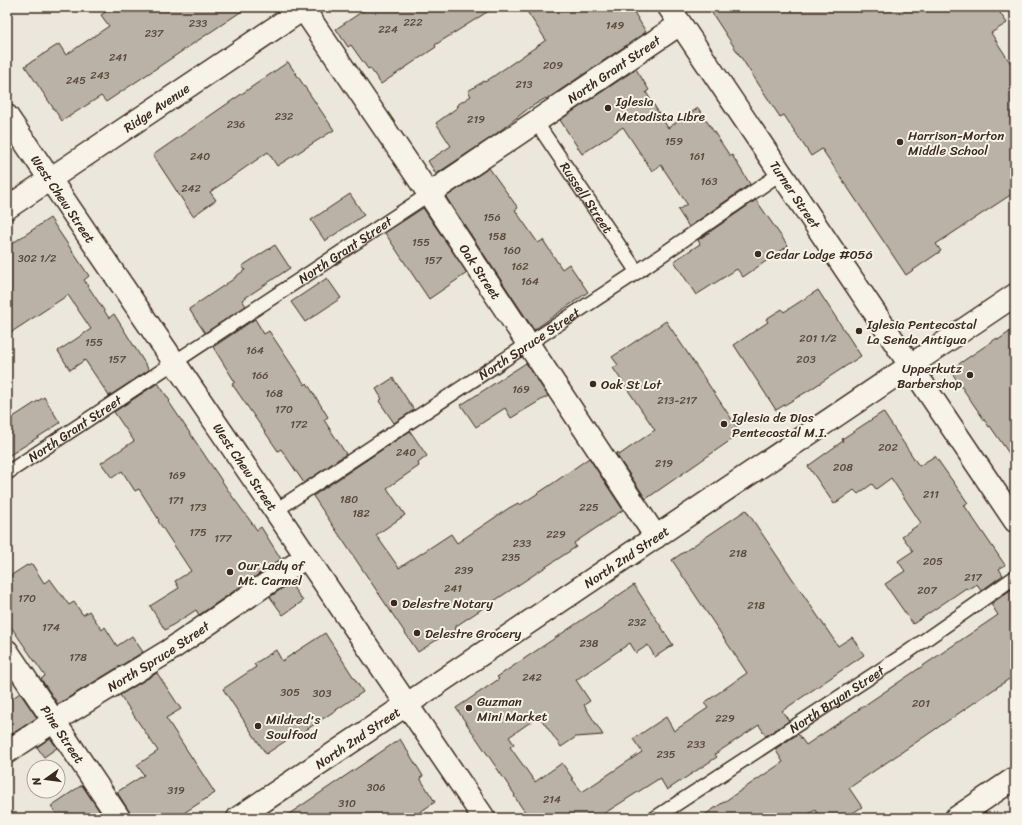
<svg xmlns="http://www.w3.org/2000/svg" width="1022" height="825" font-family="Sriracha,sans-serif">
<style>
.building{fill:#bab2a7;stroke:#3b2a1e}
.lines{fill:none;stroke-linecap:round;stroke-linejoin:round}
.service-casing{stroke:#3b2a1e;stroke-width:16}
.minor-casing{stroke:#3b2a1e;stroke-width:25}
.service{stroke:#f7f3e8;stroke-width:13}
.minor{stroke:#f7f3e8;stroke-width:22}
.poi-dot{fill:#3b2a1e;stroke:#f7f3e8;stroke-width:1.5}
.labels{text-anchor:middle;stroke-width:4;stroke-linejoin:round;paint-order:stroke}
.number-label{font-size:11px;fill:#5b4c40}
.street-label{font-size:13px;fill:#3b2a1e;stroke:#f7f3e8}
.poi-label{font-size:13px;fill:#3b2a1e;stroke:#f7f3e8;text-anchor:start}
</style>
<rect width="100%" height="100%" fill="#ece7dc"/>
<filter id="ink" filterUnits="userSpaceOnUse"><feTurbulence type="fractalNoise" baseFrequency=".025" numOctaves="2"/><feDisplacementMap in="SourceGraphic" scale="8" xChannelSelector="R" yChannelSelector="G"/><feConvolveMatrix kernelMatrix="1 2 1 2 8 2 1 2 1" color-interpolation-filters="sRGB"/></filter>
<g filter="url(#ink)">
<path class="building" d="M113,7H248L106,102L101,96L62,121L25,66L59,44L66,55L109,26L101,15Z
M369,7H495L435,45L436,47L381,84L370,68L368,69L351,45L348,47L336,29Z
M524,7H631L646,32L547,99L546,98L529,108L492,137L436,174L428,161L451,146L436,123L458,107L457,105L471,96L468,91L484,81L485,82L546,40Z
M708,7H996L1007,23L991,33L1015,70V192L936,244L941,251L906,275L822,149L811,156L784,115L780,117Z
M288,62L334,130L277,166L268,152L210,192L216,200L193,216L153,155Z
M636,69L649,90L646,92L668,128L698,108L730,156L732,155L750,184L689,227L678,210L687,204L661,165L652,171L623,127L582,154L560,120Z
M489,168L518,208L515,210L538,243L543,240L562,269L569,264L588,292L534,330L446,197Z
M350,194L364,215L325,241L311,220Z
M756,200L788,246L743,277L737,269L696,295L674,261L700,244L698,240Z
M423,208L467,273L429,299L385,233Z
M50,218L89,276L84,280L109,318L114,314L149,370L109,396L85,360L70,370L58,351L91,329L68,295L7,335V247Z
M275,245L290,268L242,300L246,306L205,333L189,309L235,278V277L245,270L242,266Z
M327,278L341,298L305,322L291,302Z
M818,290L861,356L808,391L776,410L734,345L768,322L766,319L782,309L784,312Z
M255,319L264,334L269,331L305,385L307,383L328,417L324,420L346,454L304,483L281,449L278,451L232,384L235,382L213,347Z
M666,321L741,433L646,499L616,454L618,452L619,455L655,430L613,368L618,365L612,357Z
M1015,328V462L990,426L989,427L950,370L997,338L998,340Z
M526,363L548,396L511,418L505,408L476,427L461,405Z
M393,378L414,410L394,423L379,401L382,399L376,389Z
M158,383L170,401L169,402L232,496L257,530L261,527L281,559L199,615L196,610L165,630L150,606L179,588L175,581L191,571L158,521L159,520L139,489L135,491L122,471L112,478L101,463L134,441L114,412Z
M44,397L60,423L7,457V421Z
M883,412L919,466L935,456L968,503L964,505L1005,565L999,569L1003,575L981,591L977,584L968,590L966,588L913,624L885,584L905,571L898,561L913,551L902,536L921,523L891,478L876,489L872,484L858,494L854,490L834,504L808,466L843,441L842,439Z
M410,431L427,456L418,463L419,466L387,488L405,515L376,535L399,568L451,534L457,543L509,508L518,503L520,505L552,484L589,458L623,510L574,543L576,547L456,626L455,637L446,634L418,652L313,496Z
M746,510L838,646L852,637L864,655L782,711L789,721L766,736L759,725L715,754L717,757L667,790L660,778L597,818H529L514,796L515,795L456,708L499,679L497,677L634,585L673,645L655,657L648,645L636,653L630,643L576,680L590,701L584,705L603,735L576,737L561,747L539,716L509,737L514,744L510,747L535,782L562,763L573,779L572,780H573L582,792L642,752L633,739L666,717L674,731L708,708L704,703L747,673L672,560Z
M32,564L44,583L50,579L69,605L74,602L83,615L89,611L102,630L105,627L117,646L132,636L143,652L58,704L41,679L45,676L7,621V578L27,565L28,566Z
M290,583L303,601L283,615L270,597Z
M1012,589L1015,593V675L849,788L862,807L845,818H821L815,810L802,818H700L783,762L775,749L798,734L806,745L998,615L991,604Z
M325,633L363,692L300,734L299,732L266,754L223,689L256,667L254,664L276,650L282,661Z
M157,673L181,709L166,718L215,793L176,818H131L129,811L117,792L144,775L137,765L158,751L120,695Z
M20,693L37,718L7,737V702Z
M50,738L57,748L44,757L37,747Z
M400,739L423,776L420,778L435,802L411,818H283Z
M82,785L104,818H59L51,806Z"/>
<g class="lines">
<g class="service-casing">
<g id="service">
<path id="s1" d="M536,122L637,272"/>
<path id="s2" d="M7,473L429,194"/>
<path id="s3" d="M275,511L637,272L781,173"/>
<path id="s4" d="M655,818L902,656L1015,577"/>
</g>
</g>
<g class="minor-casing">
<g id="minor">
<path id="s5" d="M302,7L429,194L656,537"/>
<path id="s6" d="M669,7L1015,521"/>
<path id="s7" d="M7,116L484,818"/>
<path id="s8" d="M429,194L680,24"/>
<path id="s9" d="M7,208L306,7"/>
<path id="s10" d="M7,651L119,818"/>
<path id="s11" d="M7,752L54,721L167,652L306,557"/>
<path id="s12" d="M238,818L1015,295"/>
<path d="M956,818L1015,778"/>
</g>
</g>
<use href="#service" class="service"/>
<use href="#minor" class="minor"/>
</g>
</g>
<g class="poi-dot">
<circle cx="608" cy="108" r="4"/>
<circle cx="900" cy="142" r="4"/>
<circle cx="758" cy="254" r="4"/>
<circle cx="859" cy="331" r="4"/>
<circle cx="970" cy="375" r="4"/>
<circle cx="593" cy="384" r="4"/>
<circle cx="724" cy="424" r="4"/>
<circle cx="230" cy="572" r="4"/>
<circle cx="394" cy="603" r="4"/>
<circle cx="417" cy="633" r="4"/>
<circle cx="469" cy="708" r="4"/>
<circle cx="258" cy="726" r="4"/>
</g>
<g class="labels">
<g class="number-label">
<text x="413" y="26">222</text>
<text x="198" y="27">233</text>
<text x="615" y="29">149</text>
<text x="388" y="33">224</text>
<text x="154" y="37">237</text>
<text x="118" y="61">241</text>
<text x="553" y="69">209</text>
<text x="100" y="79">243</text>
<text x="76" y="84">245</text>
<text x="524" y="88">213</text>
<text x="284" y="120">232</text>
<text x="476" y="123">219</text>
<text x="236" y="128">236</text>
<text x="674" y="145">159</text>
<text x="200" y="160">240</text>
<text x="697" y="160">161</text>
<text x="709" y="185">163</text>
<text x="191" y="192">242</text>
<text x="492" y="221">156</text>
<text x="497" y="240">158</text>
<text x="421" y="246">155</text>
<text x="512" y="254">160</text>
<text x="37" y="262">302 1/2</text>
<text x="433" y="264">157</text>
<text x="520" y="270">162</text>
<text x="530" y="285">164</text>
<text x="818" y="342">201 1/2</text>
<text x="94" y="346">155</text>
<text x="255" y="354">164</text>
<text x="117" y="363">157</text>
<text x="806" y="363">203</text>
<text x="260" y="379">166</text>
<text x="521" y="393">169</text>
<text x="274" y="397">168</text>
<text x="677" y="404">213-217</text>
<text x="284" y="413">170</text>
<text x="299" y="428">172</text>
<text x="888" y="451">202</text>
<text x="406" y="456">240</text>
<text x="664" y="467">219</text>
<text x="843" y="471">208</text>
<text x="177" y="479">169</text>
<text x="931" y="498">211</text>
<text x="349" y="503">180</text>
<text x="176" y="504">171</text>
<text x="198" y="511">173</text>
<text x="589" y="511">225</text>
<text x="361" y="517">182</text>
<text x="198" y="536">175</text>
<text x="556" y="538">229</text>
<text x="223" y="542">177</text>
<text x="522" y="547">233</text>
<text x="738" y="557">218</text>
<text x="511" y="561">235</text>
<text x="933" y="565">205</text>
<text x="464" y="574">239</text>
<text x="973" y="581">217</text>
<text x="453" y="592">241</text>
<text x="927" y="594">207</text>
<text x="27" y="602">170</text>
<text x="756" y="609">218</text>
<text x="637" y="626">232</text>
<text x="51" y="631">174</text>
<text x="589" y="647">238</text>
<text x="78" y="661">178</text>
<text x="532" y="681">242</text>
<text x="290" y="696">305</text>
<text x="322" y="697">303</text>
<text x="921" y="707">201</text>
<text x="725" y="722">229</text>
<text x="696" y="748">233</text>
<text x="666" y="758">235</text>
<text x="376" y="791">306</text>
<text x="176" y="794">319</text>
<text x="552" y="803">214</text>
<text x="347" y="807">310</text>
</g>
<g class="street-label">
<text dy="5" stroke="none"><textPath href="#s8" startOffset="223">North Grant Street</textPath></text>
<text dy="5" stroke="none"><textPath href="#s9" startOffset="180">Ridge Avenue</textPath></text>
<text dy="5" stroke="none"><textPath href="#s6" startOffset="226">Turner Street</textPath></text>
<text dy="5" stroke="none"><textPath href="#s1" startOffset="91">Russell Street</textPath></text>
<text dy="5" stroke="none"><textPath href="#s7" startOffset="100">West Chew Street</textPath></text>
<text dy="5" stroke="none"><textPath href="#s2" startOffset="405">North Grant Street</textPath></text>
<text dy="5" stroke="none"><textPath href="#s5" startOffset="319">Oak Street</textPath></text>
<text dy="5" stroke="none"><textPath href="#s3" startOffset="304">North Spruce Street</textPath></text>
<text dy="5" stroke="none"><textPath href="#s2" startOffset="81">North Grant Street</textPath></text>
<text dy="5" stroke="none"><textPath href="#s7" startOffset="424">West Chew Street</textPath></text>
<text dy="5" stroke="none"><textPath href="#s12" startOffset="468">North 2nd Street</textPath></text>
<text dy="5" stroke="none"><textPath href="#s11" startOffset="179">North Spruce Street</textPath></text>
<text dy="5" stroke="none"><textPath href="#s4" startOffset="217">North Bryan Street</textPath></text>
<text dy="5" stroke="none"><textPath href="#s10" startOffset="100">Pine Street</textPath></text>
<text dy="5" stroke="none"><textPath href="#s12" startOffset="144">North 2nd Street</textPath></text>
</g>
<g class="poi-label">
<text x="616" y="106">Iglesia<tspan x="616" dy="15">Metodista Libre</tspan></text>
<text x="908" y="140">Harrison-Morton<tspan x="908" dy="15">Middle School</tspan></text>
<text x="766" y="259">Cedar Lodge #056</text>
<text x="867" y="329">Iglesia Pentecostal<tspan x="867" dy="15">La Senda Antigua</tspan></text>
<text x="962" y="373" text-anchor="end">Upperkutz<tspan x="962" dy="15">Barbershop</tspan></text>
<text x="601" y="389">Oak St Lot</text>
<text x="732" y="422">Iglesia de Dios<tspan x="732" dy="15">Pentecostal M.I.</tspan></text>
<text x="238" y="570">Our Lady of<tspan x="238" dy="15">Mt. Carmel</tspan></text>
<text x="402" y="608">Delestre Notary</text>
<text x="425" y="638">Delestre Grocery</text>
<text x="477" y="706">Guzman<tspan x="477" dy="15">Mini Market</tspan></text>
<text x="266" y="724">Mildred's<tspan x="266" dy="15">Soulfood</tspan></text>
</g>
</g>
<rect width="1022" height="825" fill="none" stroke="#f7f3e8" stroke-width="24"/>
<rect x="12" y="12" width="998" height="801" fill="none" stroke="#3b2a1e" stroke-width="1.5" filter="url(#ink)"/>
<g transform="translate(46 779) rotate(256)"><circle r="19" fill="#f7f3e8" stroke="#aca397"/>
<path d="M0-3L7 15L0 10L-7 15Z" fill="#3b2a1e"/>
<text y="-6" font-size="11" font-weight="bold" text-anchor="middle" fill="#3b2a1e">N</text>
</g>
</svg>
